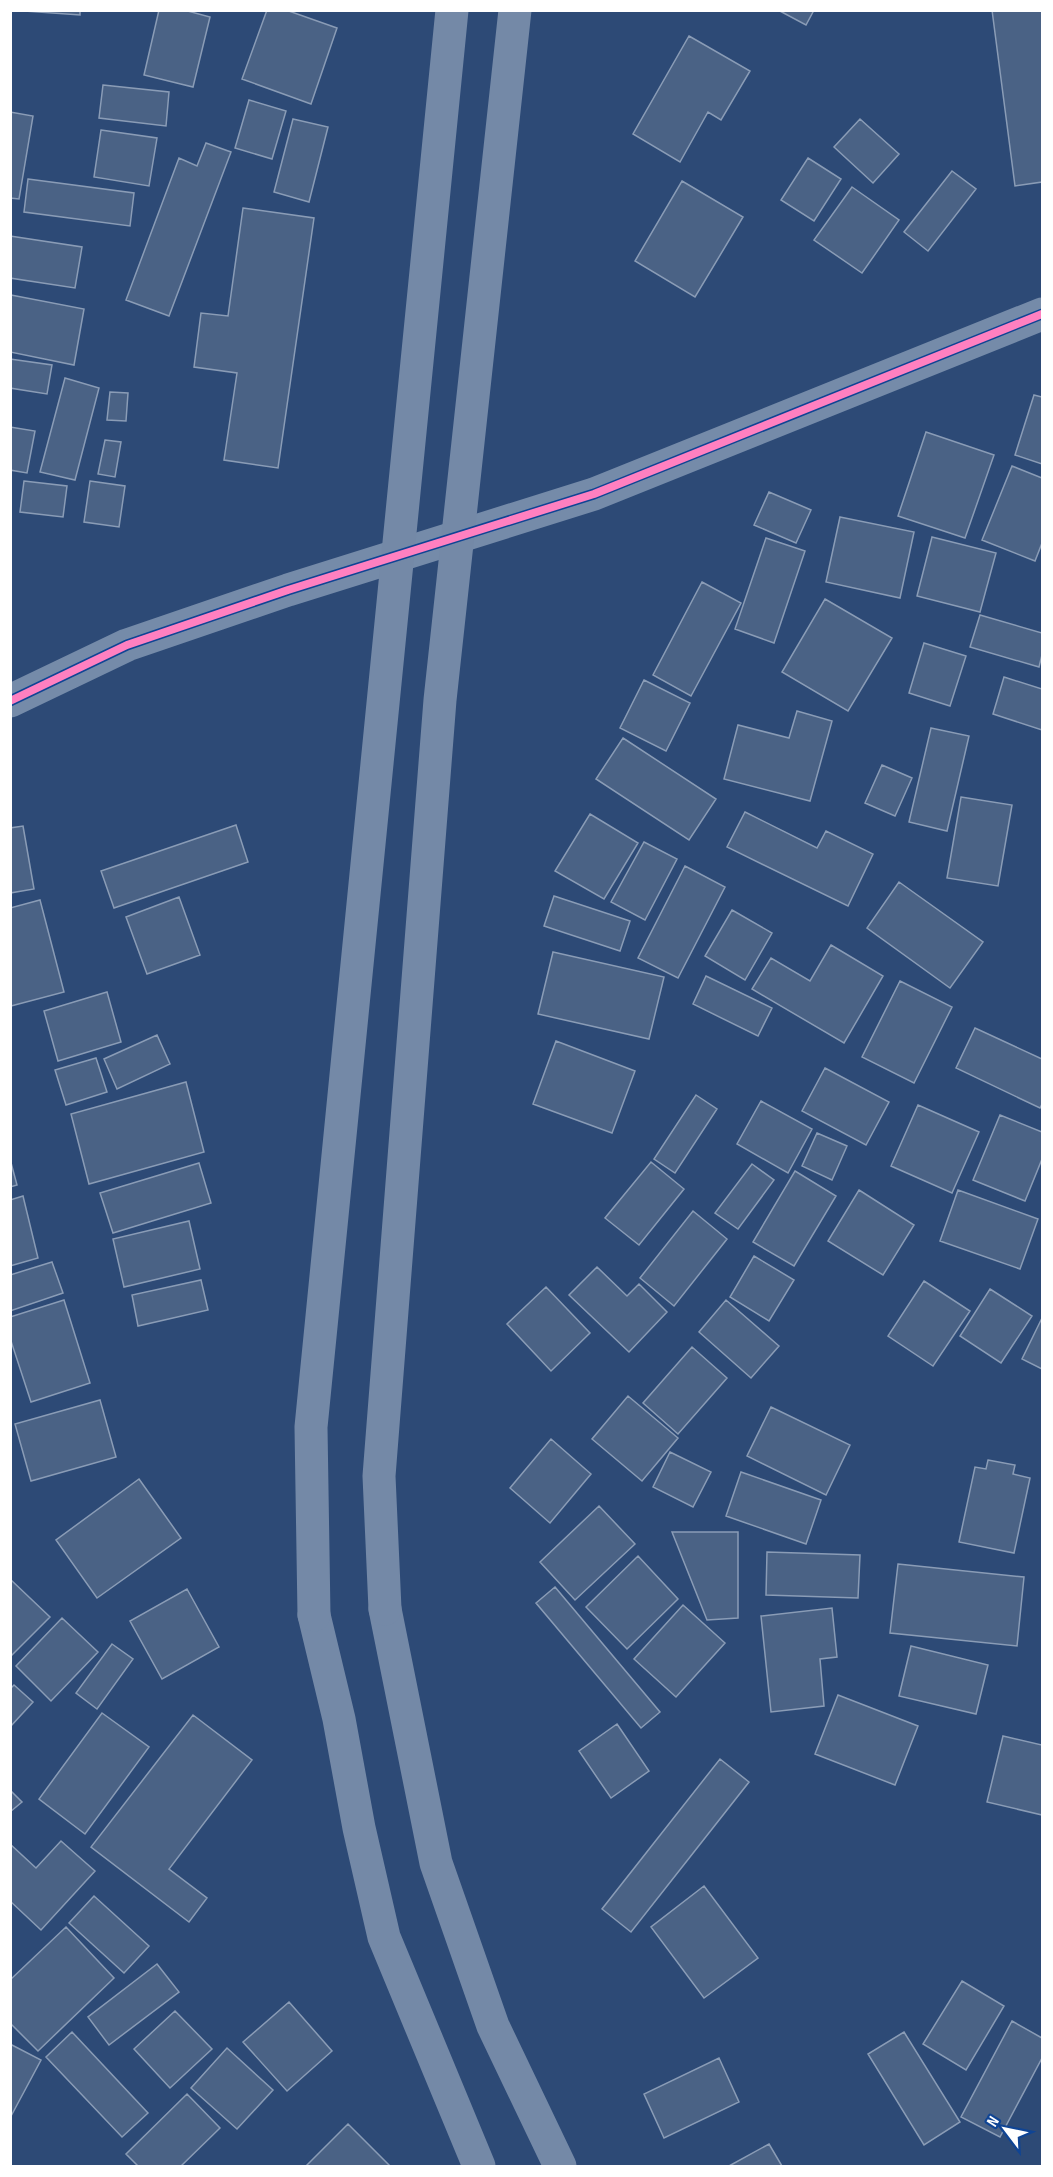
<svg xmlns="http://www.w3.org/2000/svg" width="1053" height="2177" font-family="'Sofia Sans Condensed',sans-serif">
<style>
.building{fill:#4a6285;stroke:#8a9cb6;stroke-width:1.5}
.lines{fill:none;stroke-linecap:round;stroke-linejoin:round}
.tertiary{stroke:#758ba9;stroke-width:33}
.primary{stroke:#7489a7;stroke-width:33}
.primary-bridge{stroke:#7489a7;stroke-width:33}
.cycleway-casing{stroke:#0f4494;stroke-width:11}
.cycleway{stroke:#ff80c0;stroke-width:8}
</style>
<rect width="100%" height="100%" fill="#2d4a76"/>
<path class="building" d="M10,10H80V15Z
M159,10H184L210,17L193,87L144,75Z
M267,10H286L337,28L311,104L242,79Z
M778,10H814L806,25Z
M992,10H1042V182L1015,186Z
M689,36L750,71L721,120L708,112L680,162L633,134Z
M103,85L169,92L166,126L99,118Z
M249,100L286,111L272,159L235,148Z
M10,112L33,116L19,199L10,198Z
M293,119L328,127L309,202L274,192Z
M860,119L899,154L873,183L834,147Z
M101,130L157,138L149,186L94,177Z
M206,143L231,152L169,316L126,300L179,158L197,166Z
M808,158L841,179L814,221L781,200Z
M952,171L976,189L928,251L904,232Z
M28,179L134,193L130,226L24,212Z
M682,181L743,217L695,297L635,261Z
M852,187L899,220L862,273L814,240Z
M243,208L314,218L278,468L224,460L237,373L194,367L201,313L228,316Z
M10,236L82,247L75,288L10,278Z
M11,295L84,309L74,365L10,352Z
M10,359L52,365L47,394L10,388Z
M65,378L99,388L75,480L40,472Z
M110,392L128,393L126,421L107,420Z
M1034,395L1042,397V464L1015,455Z
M10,427L35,431L27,473L10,470Z
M926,432L994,455L965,538L898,516Z
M105,440L121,442L115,477L98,474Z
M1012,466L1042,478V543L1035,561L982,540Z
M24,481L67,486L63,517L20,512Z
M90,481L125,486L119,527L84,522Z
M769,492L811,510L796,543L754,525Z
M840,517L914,532L900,598L826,582Z
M932,537L996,553L980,612L917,596Z
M766,538L805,551L774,643L735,629Z
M702,582L741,603L691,696L653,675Z
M825,599L892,638L848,711L782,672Z
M980,615L1042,633V655L1039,667L970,647Z
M924,643L966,656L950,706L909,693Z
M1004,677L1042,689V730L993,714Z
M644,680L690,703L666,751L620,728Z
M797,711L832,721L810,801L724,779L738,725L789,738Z
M931,728L969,736L947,831L909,822Z
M623,738L716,799L689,840L596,779Z
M882,765L912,778L895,816L865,803Z
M961,797L1012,805L998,886L947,878Z
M745,812L817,848L826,831L873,854L848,906L727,847Z
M590,814L638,843L604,899L555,871Z
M236,825L248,862L114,908L101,871Z
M23,826L34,889L10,893V828Z
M644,842L677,859L645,920L611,902Z
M685,866L725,887L678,978L638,958Z
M899,882L983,942L950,988L867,928Z
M554,896L630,921L620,951L544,926Z
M179,897L200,955L147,974L126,917Z
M40,900L64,992L11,1006L10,908Z
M732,910L772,933L745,980L705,956Z
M831,945L883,976L844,1043L752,989L771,958L810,981Z
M553,952L664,977L649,1039L538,1014Z
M706,976L772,1008L758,1036L693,1004Z
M900,981L952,1007L914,1083L862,1057Z
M107,992L121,1042L58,1061L44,1011Z
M975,1028L1042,1059V1104L1040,1108L956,1068Z
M157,1035L170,1064L117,1089L104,1059Z
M556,1041L635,1071L612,1133L533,1104Z
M96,1058L107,1092L66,1105L55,1070Z
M825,1068L889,1102L866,1145L802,1111Z
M186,1082L204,1152L89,1184L71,1114Z
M696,1095L717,1109L675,1173L654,1159Z
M761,1101L812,1129L788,1173L737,1144Z
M918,1105L979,1132L952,1193L891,1166Z
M1000,1115L1042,1132V1159L1025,1201L973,1180Z
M817,1133L847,1146L832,1180L802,1166Z
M10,1159L17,1185L10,1187Z
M651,1162L684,1189L639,1245L605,1218Z
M199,1163L211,1203L113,1233L100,1193Z
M752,1164L774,1180L738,1229L715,1213Z
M795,1171L836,1196L794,1266L753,1242Z
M859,1190L914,1225L883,1275L828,1241Z
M958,1190L1038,1219L1020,1269L940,1241Z
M23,1196L38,1258L10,1266V1200Z
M693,1211L727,1239L674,1306L640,1278Z
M189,1221L200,1269L124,1287L113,1239Z
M754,1256L794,1280L769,1321L730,1297Z
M52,1262L63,1293L10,1311V1275Z
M597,1267L627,1296L639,1284L667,1312L629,1352L569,1295Z
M201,1280L208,1310L138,1326L132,1295Z
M924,1281L970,1311L933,1366L888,1336Z
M546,1287L590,1333L551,1371L507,1324Z
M990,1289L1032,1316L1001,1363L960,1336Z
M64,1300L90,1383L31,1402L10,1338V1317Z
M726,1300L779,1346L751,1378L699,1332Z
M1042,1318V1369L1022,1359Z
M692,1347L727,1378L678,1434L643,1403Z
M628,1396L678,1438L642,1481L592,1439Z
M100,1400L116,1457L31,1481L15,1424Z
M771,1407L850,1445L826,1495L747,1456Z
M551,1439L591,1474L550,1523L510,1488Z
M670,1452L711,1472L693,1507L653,1487Z
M988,1460L1015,1465L1013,1474L1030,1478L1014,1553L959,1542L975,1467L986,1469Z
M741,1472L821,1500L806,1544L726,1516Z
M139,1479L181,1538L97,1598L56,1540Z
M599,1506L635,1544L575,1600L540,1562Z
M672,1532H738V1618L707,1620Z
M767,1552L860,1555L858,1598L766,1595Z
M638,1556L678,1599L627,1649L586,1607Z
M898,1564L1024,1577L1017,1646L890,1633Z
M10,1579L50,1617L10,1657Z
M555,1587L660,1712L641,1728L536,1603Z
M187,1589L219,1647L162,1679L130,1621Z
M683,1605L725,1643L676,1697L634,1659Z
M832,1608L837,1657L820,1659L824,1706L771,1712L761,1616Z
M62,1618L98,1652L51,1701L16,1666Z
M112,1644L133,1659L97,1709L76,1693Z
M911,1646L988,1665L976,1714L899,1696Z
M14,1685L33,1702L10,1727V1689Z
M838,1695L918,1726L895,1785L815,1754Z
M102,1713L149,1747L85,1834L39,1799Z
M193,1715L252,1760L169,1869L207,1898L189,1922L91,1847Z
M617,1724L649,1771L611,1798L579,1751Z
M1003,1736L1042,1745V1815L987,1802Z
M720,1759L749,1782L631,1932L602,1909Z
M10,1790L22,1802L10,1812Z
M61,1841L95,1871L41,1930L10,1901V1844L36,1868Z
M704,1886L758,1958L704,1998L651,1927Z
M94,1896L149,1946L124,1973L69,1923Z
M66,1927L114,1978L38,2051L10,2023V1980Z
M157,1964L179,1992L109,2045L88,2017Z
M962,1981L1004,2006L966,2070L923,2044Z
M289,2002L332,2051L287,2091L243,2042Z
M175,2011L212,2049L170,2088L134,2049Z
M1012,2021L1042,2038V2058L1000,2137L961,2117Z
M72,2032L148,2113L122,2137L46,2057Z
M904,2032L960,2122L924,2145L868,2054Z
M10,2044L41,2060L10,2118Z
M227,2048L273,2090L237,2129L191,2088Z
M719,2058L739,2102L664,2138L644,2094Z
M187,2094L220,2128L181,2166H138L126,2154Z
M348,2124L390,2166H306Z
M769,2144L782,2166H729Z"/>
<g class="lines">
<path class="tertiary" d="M10,701L127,645L288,590L594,494L1042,314"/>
<path class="primary" d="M385,1609L436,1863L493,2026L560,2166
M314,1615L339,1719L359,1828L384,1937L479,2166"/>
<path class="primary-bridge" d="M385,1609L379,1476L440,700L515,10
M314,1615L311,1427L452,10"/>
<g class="cycleway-casing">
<path id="cycleway" d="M10,701L127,645L288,590L594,494L1042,314"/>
</g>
<use href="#cycleway" class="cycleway"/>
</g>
<rect width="1053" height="2177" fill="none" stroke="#ffffff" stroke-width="24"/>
<g transform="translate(1005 2129) rotate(302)" stroke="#0f4494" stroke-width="4.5" paint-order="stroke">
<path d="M0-4.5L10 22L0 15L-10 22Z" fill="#ffffff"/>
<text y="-9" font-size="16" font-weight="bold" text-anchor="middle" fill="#ffffff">N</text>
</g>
</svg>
